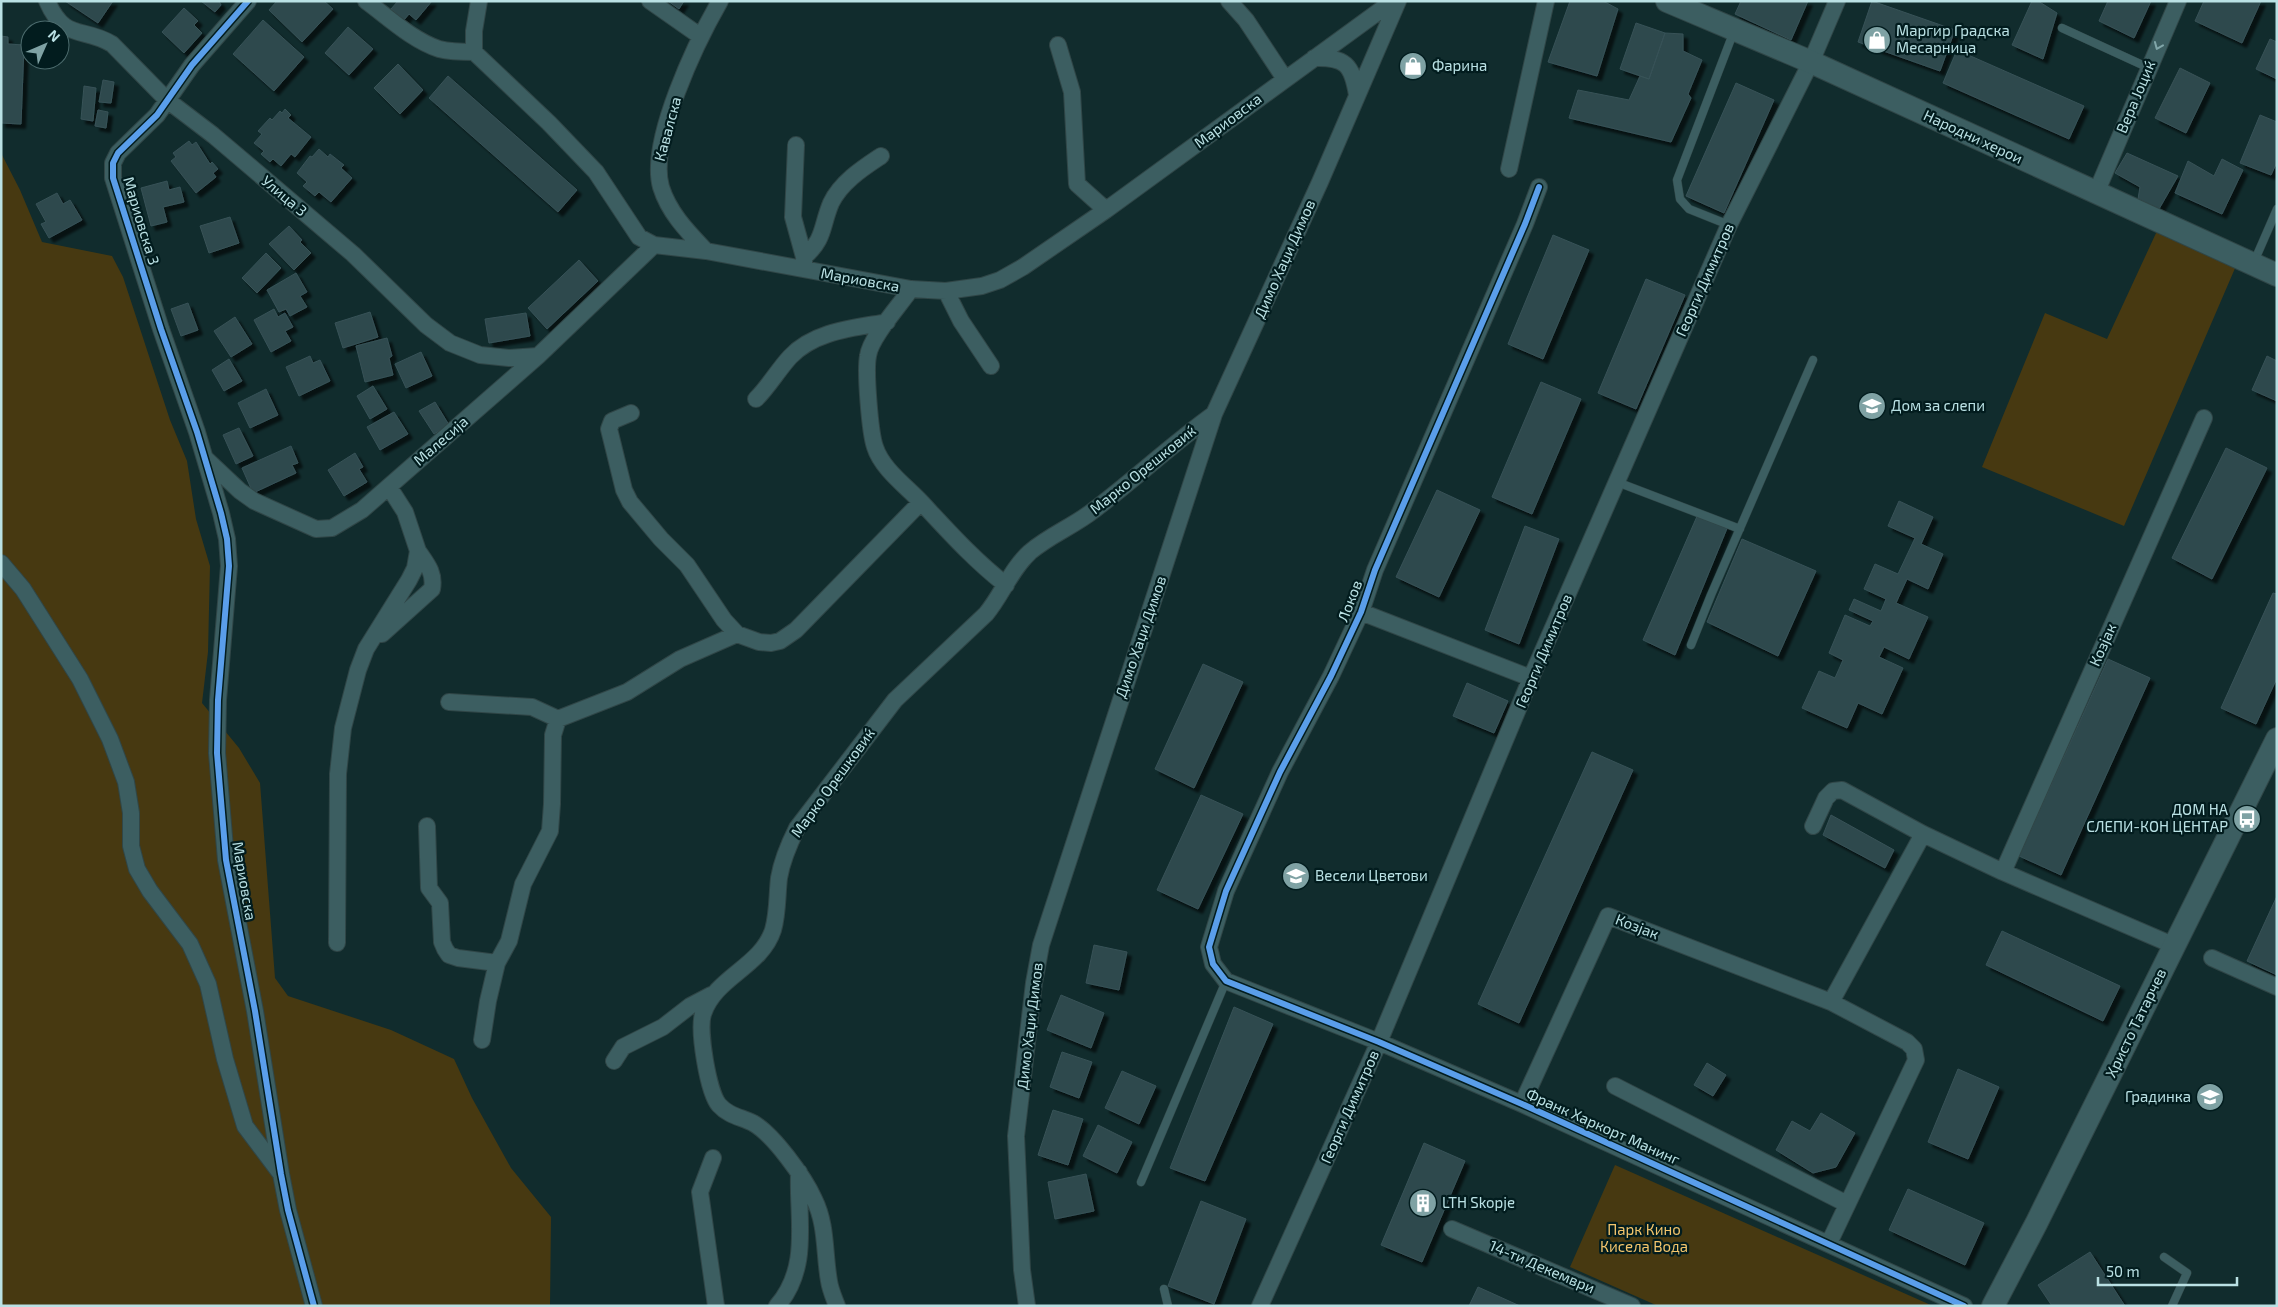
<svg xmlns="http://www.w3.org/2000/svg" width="2278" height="1307" font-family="'Exo 2',sans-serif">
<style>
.green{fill:#473911}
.building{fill:#2f494d;stroke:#375257;filter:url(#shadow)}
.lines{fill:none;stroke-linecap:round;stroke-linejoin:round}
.lane-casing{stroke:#304647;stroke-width:9}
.street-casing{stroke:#304647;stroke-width:18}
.secondary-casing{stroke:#304647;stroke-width:24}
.lane{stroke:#3c5e61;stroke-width:8}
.street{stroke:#3c5e61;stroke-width:16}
.secondary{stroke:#3c5e61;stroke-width:22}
.cycleway-casing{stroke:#021c1e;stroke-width:9}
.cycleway{stroke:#5a9eea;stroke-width:6}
.oneway{stroke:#81a6a9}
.labels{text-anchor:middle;stroke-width:4.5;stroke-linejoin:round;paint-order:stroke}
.poi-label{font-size:15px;fill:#bae1e4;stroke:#021c1e;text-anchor:start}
.street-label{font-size:15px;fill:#bae1e4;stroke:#021c1e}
.park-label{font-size:15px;fill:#f3c56c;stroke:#021c1e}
</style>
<defs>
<filter id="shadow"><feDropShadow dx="4.5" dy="4.5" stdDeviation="1" flood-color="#0009"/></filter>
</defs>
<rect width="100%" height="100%" fill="#112c2d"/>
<path class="green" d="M1,153L20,190L42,242L112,256L123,277L170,420L187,461L196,519L210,566L208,652L202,703L239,748L260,783L275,978L288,996L391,1030L454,1059L472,1098L511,1168L551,1217L550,1306H1Z
M2157,231L2236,266L2124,526L1982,467L2045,313L2107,339Z
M1615,1165L1933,1306H1658L1570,1267Z"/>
<path class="building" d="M65,1H113L98,23Z
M201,1H219L221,5L215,12Z
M277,1H324L333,9L302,42L269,10Z
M398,1H432L416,20L409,14L404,20L391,9Z
M668,1H684L679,9Z
M1570,1H1603L1618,9L1597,76L1548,62Z
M1741,1H1808L1791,40L1735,14Z
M1872,1L1955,30L1940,71L1858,42Z
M2032,1H2038L2057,13L2043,59L2012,45Z
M2108,1H2151L2134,38L2099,21Z
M2204,1H2261L2242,43L2195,21Z
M184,8L198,21L194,25L202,33L184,53L162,32Z
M263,20L304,57L274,91L233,54Z
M1636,23L1665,33L1649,79L1620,69Z
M348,27L373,49L349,75L325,53Z
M1665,33L1683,34V51L1702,60L1688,94L1691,98L1671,142L1569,118L1578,90L1629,100L1640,76L1649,79Z
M1,36L8,37V44L24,45L21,124L1,123Z
M2270,39L2277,42V79L2256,69Z
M1957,50L2084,106L2069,139L1943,83Z
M398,64L423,90L400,114L374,88Z
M2180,68L2210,83L2186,133L2155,118Z
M448,76L577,190L558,212L429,98Z
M103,80L114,82L111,103L99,102Z
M1736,83L1774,100L1724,213L1686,196Z
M84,86L96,88L93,121L81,119Z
M285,109L291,115L288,118L311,137L295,157L291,154L281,166L273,159L270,162L261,154L264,151L254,143L262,134L258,131L270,118L272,120L280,111L282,113Z
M98,110L108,112L106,128L95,126Z
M2260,115L2277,122V162L2271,175L2240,163Z
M189,141L192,145L196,142L210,164L212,162L218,169L213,173L216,177L196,193L171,161L176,157L173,153Z
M319,149L328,157L330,154L344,165L341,168L352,178L331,202L319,192L315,196L303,186L307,182L297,173L310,156L312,157Z
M2127,153L2178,176L2159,209L2138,199L2140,187L2115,173Z
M2222,159L2243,170L2222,214L2175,193L2188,161L2214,176Z
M167,181L169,190L180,187L184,202L163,207L167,222L151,226L141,188Z
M57,193L63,204L70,200L82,220L49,238L41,224L46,222L36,204Z
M230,217L239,243L209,253L200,226Z
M289,226L302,240L300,242L311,253L294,270L269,244Z
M1553,235L1589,250L1543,359L1508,344Z
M266,253L281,268L257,293L242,278Z
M579,260L598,281L547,329L528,308Z
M296,273L307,292L300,296L307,307L290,316L286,309L279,312L267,290Z
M1646,279L1685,295L1636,409L1598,393Z
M188,303L198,330L181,336L171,309Z
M274,309L278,317L285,313L293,327L285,331L291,341L271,352L254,320Z
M370,312L378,337L343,348L335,323Z
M526,313L530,336L489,343L485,319Z
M235,317L252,344L231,357L214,331Z
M387,338L392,356L389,358L393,375L365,382L356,346Z
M421,352L432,376L406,388L395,364Z
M310,356L313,363L320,360L330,381L299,396L286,367Z
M2267,356L2277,361V401L2252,390Z
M229,359L242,381L224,391L212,370Z
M1541,382L1581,399L1532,514L1492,497Z
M373,386L387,409L370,419L357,396Z
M266,389L278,415L250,428L238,403Z
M435,402L449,425L434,434L419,411Z
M394,412L408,434L380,450L367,427Z
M239,428L253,456L236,464L223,435Z
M291,446L298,463L292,465L296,473L253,493L242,468Z
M2226,448L2267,468L2212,579L2172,558Z
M355,453L363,467L359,469L367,482L344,496L328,470Z
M1437,490L1480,510L1439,597L1396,577Z
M1899,501L1933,517L1921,544L1943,554L1928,589L1907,579L1896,603L1928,617L1909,659L1884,647L1879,657L1903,668L1882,714L1858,703L1847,728L1802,708L1819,671L1835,678L1843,660L1829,653L1845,615L1870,626L1873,621L1849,610L1854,599L1881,611L1886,599L1864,589L1875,564L1898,574L1915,538L1888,526Z
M1698,514L1728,526L1675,655L1643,640Z
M1525,526L1559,539L1519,644L1485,630Z
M1742,539L1816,571L1778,656L1707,622Z
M2273,593L2277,594V678L2256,724L2221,708Z
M2108,659L2150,678L2061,875L2019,856Z
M1203,664L1243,682L1194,788L1155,769Z
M1467,683L1508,701L1494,733L1453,716Z
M1592,752L1633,770L1519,1023L1478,1004Z
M1201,795L1243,814L1198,909L1157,890Z
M1831,815L1894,850L1885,868L1823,835Z
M2277,896V975L2247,961Z
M2002,931L2120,986L2103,1021L1986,965Z
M1094,945L1127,952L1119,990L1086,983Z
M1061,995L1104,1013L1091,1048L1047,1030Z
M1234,1007L1273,1024L1205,1181L1170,1168Z
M1062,1052L1092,1062L1079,1098L1050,1087Z
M1707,1063L1726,1075L1713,1096L1694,1085Z
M1958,1069L1999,1087L1968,1159L1928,1142Z
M1122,1071L1156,1086L1139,1124L1105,1108Z
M1053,1110L1083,1119L1068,1165L1038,1155Z
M1821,1113L1855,1133L1836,1167L1813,1173L1776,1150L1792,1121L1810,1131Z
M1098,1125L1132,1142L1117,1173L1083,1156Z
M1424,1143L1465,1161L1422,1262L1381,1245Z
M1086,1174L1094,1211L1055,1219L1048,1182Z
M1908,1189L1984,1223L1965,1265L1889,1230Z
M1201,1201L1246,1219L1214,1304L1168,1286Z
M2090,1252L2125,1306H2052L2038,1285Z
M1478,1287L1520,1306H1469Z"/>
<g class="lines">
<g class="lane-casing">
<path id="lane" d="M2062,28L2149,68
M1729,225L1689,209L1680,199L1677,180L1734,31
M2254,262L2277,209
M1617,482L1740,529
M1691,645L1711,595L1813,360
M1141,1182L1226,981
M2164,1257L2187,1273L2172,1306
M1164,1289L1168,1306"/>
</g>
<g class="street-casing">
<path id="street" d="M47,1C65,42 82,26 112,44L167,100L213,135L353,254L426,325L450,343L480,355L509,358L538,356
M248,1L192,65L157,115L118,153L113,163V178L161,329L197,432L221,513L227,539L229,566L218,700L217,753L226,860L255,1011L281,1174L288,1210L314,1306
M366,1C388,17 412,40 439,49C451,52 462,52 474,52
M479,1L474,31V52L549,123L596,172L639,237L654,245L706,251L911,289L946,291L982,286L1000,280L1023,267L1106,210L1393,1
M650,1L700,36
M1229,1L1246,20L1285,79
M1058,45L1072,92L1077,184L1106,210
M1314,58C1345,57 1352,64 1357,95
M796,145L793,217L804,257V265
M1509,169L1546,1
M1539,187L1525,224L1375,570L1361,612L1331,676L1280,772L1226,891L1209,947L1213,964L1226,981L1379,1042L1522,1104L1964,1306
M2096,193L2178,1
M706,251C688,232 669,213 661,187C648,142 697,41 720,1
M804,257C825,239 821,227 831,203C841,182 863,168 881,156
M911,289C900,305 870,338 868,356C865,371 870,433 875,447C882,469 906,486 921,502C949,532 974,560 1006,585
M946,291L961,321L991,366
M756,399C769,386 778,370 790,357C814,331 854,328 887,322
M631,413L612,421L609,429L624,490L630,502L661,539L687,565L724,620L737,634L759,642L771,643L780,641L796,630L921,502
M206,459L240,491L254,501L316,529L332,528L362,510L538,356L654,245
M1,563L23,589L80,679L110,739L126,782L131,813V846L137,869L150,891L190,944L208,984L225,1059L245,1126L281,1174
M1361,612L1531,678
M382,634L432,589C435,573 427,564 418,551
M449,702L532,707L558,719L627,692L680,659L737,634
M427,826L429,888L440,903L442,942L445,949L449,955L458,958L497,963
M1813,826L1826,798L1833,791L1842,790L1923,834L2003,872L2175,946
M2003,872L2204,418
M337,943L338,774L343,728L358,670L366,649L409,580L415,568L418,551L405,512L389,487
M2212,958L2277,987
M1831,1002L1923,834
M482,1040L488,1001L497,963L509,941L523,884L550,831L552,804L553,735L558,719
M614,1061L623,1047L663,1027L690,1006L711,995
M1615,1086L1847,1204
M1522,1104L1608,916L1831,1002L1907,1042L1914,1049L1916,1060L1829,1243
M713,1158L700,1192L716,1306
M1452,1229L1632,1306
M777,1306C811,1267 797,1218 799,1172
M837,1306C834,1298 830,1289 829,1281C824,1253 827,1225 814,1199C804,1177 773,1134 753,1123C741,1117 729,1116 719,1105C708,1092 698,1030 703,1014C715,977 761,967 773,930C778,913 777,895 779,878C782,860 789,844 797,828L895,700L986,614C1002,595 1011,569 1030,552C1050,535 1074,526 1094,510C1135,479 1172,444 1214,414
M1027,1306L1022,1270L1016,1136L1034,983L1041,945L1214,414L1320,182L1398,1
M1260,1306L1379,1042L1531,678L1729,225L1811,62L1837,1"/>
</g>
<g class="secondary-casing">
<path id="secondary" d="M1667,1L1811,62L2277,275
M1993,1306L2037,1222L2277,739"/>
</g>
<use href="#lane" class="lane"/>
<use href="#street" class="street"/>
<use href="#secondary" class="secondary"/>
<g class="cycleway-casing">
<path id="cycleway" d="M248,1L192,65L157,115L118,153L113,163V178L161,329L197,432L221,513L227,539L229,566L218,700L217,753L226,860L255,1011L281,1174L288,1210L314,1306
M1539,187L1525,224L1375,570L1361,612L1331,676L1280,772L1226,891L1209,947L1213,964L1226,981L1379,1042L1522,1104L1964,1306"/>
</g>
<use href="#cycleway" class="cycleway"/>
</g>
<defs><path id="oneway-chevron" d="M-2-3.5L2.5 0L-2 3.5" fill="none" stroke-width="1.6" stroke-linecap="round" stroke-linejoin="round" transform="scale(1.25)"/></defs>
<use class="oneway" href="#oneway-chevron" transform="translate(2158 46) rotate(113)"/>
<defs>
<g id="shop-disc" transform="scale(1.4375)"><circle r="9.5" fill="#7fa2a4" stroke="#021c1e"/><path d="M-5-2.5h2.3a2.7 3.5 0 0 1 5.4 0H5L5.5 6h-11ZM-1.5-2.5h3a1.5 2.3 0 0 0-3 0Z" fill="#fff"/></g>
<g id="school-disc" transform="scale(1.4375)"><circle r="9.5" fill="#7fa2a4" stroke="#021c1e"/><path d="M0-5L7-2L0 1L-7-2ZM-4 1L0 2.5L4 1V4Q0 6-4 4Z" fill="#fff"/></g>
<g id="bus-disc" transform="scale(1.4375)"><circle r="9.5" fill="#7fa2a4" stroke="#021c1e"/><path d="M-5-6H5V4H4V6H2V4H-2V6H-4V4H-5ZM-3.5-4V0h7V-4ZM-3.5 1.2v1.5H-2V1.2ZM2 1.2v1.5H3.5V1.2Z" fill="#fff"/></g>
<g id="building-disc" transform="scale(1.4375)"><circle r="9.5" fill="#7fa2a4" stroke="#021c1e"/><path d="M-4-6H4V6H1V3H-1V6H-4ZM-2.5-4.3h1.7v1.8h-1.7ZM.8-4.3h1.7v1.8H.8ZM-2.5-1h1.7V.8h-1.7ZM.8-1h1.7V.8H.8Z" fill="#fff"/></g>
</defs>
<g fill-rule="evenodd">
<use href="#shop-disc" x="1877" y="40"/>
<use href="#shop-disc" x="1413" y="66"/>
<use href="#school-disc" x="1872" y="406"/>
<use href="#bus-disc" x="2247" y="819"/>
<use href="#school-disc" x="1296" y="876"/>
<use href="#school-disc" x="2210" y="1097"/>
<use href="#building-disc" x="1423" y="1203"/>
</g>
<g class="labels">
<g class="poi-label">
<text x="1896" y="36">Маргир Градска<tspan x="1896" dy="17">Месарница</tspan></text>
<text x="1432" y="71">Фарина</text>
<text x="1891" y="411">Дом за слепи</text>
<text x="2228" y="815" text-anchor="end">ДОМ НА<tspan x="2228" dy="17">СЛЕПИ-КОН ЦЕНТАР</tspan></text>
<text x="1315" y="881">Весели Цветови</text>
<text x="2191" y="1102" text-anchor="end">Градинка</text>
<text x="1442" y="1208">LTH Skopje</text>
</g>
<g class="street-label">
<text transform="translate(2136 97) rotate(-67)" y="5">Вера Јоциќ</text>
<text transform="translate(1228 121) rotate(-37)" y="5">Мариовска</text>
<text transform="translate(668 129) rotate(-75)" y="5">Кавалска</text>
<text transform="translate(1973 137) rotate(25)" y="5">Народни херои</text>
<text transform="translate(284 196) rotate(40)" y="5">Улица 3</text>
<text transform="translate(141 221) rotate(73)" y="5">Мариовска 3</text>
<text transform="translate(1285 259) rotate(-66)" y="5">Димо Хаџи Димов</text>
<text transform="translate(860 280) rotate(10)" y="5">Мариовска</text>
<text transform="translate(1705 280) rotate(-66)" y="5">Георги Димитров</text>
<text transform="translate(441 441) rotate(-41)" y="5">Малесија</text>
<text transform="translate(1143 470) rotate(-39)" y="5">Марко Орешковиќ</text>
<text transform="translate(1350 601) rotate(-69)" y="5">Локов</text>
<text transform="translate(1141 637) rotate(-71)" y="5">Димо Хаџи Димов</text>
<text transform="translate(2103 645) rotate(-66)" y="5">Козјак</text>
<text transform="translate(1544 651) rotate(-67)" y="5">Георги Димитров</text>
<text transform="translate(833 783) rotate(-54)" y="5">Марко Орешковиќ</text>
<text transform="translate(244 881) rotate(80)" y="5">Мариовска</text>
<text transform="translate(1637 927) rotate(21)" y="5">Козјак</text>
<text transform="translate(2136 1023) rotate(-64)" y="5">Христо Татарчев</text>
<text transform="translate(1030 1026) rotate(-83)" y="5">Димо Хаџи Димов</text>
<text transform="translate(1350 1107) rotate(-66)" y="5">Георги Димитров</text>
<text transform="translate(1603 1127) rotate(24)" y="5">Франк Харкорт Манинг</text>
<text transform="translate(1542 1267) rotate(23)" y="5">14-ти Декември</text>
</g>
<g class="park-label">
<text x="1644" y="1235">Парк Кино<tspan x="1644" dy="17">Кисела Вода</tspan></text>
</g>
</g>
<rect width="2278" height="1307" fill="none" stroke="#bae1e4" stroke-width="5"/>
<g transform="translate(45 45) rotate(45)"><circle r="24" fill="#021c1e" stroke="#4c6b6d"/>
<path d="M0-4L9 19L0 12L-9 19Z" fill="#7fa2a4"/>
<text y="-8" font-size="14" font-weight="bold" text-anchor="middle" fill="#bae1e4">N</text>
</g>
<path d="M2098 1277v8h139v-8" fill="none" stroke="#bae1e4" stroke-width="2.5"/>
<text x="2106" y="1277" font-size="15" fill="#bae1e4" stroke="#021c1e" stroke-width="4" paint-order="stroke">50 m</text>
</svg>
